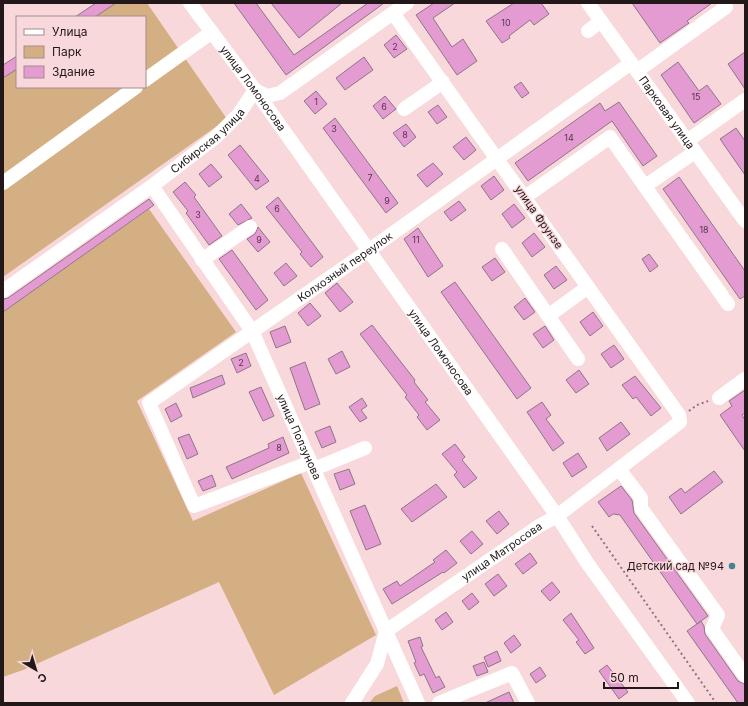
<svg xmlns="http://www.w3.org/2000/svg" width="748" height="706" font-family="Inter,sans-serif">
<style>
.green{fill:#d3af83}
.building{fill:#e49bd1;stroke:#8d7686}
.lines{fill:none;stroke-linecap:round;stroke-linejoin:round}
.path{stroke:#8c7679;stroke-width:2;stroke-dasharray:2 3;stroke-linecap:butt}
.minor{stroke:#fff;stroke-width:14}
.poi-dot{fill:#408591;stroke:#f9d8dc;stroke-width:1.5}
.labels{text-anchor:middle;stroke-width:3;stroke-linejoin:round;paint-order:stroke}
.number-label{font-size:9px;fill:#523847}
.street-label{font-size:11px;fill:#221719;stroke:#f9d8dc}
.poi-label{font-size:11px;fill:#221719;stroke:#f9d8dc;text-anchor:end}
</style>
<rect width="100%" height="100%" fill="#f9d8dc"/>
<path class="green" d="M116,3H147L227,119L3,277V78L17,69V87H145V17H95Z
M149,209L236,332L137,401L193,521L301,473L376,635L274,695L219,582L23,670L3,677V312Z
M397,686L404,703H369L375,696Z"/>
<path class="building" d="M96,3H116L95,17H75Z
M234,3H256L294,55L368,3H384L286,75Z
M271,3H342L299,38Z
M434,3H455L433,18L452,47L463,39L477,61L457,75L416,15Z
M514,3H541L549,14L534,25L530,20L509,36L510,38L502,43L486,21Z
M632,3H712L687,21L689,23L660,43Z
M396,35L407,49L394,58L384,45Z
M745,52V89L728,64Z
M17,56V69L3,78V65Z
M364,57L373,70L345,90L336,78Z
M678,62L699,91L707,85L721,104L694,123L661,75Z
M521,82L529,93L522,98L514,87Z
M316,91L327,104L315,114L304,101Z
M385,96L396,109L383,119L373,106Z
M619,102L657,156L643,166L612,121L528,181L515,163L600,103L605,111Z
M438,105L447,117L437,124L428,112Z
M335,118L398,203L386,213L323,128Z
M406,124L416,137L404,147L393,133Z
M736,128L745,141V175L720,139Z
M466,137L476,150L464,160L453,147Z
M240,145L269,181L256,190L228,155Z
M433,163L443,174L427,187L417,175Z
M211,164L222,177L209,187L199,174Z
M494,176L504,190L491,200L481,186Z
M679,177L745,271V296L740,299L663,189Z
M185,182L196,195L194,197L222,236L209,245L186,213L188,211L173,192Z
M278,197L323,257L311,267L300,254L302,252L266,207Z
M149,199L154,205L3,312V299L8,298Z
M459,201L466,210L451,221L444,212Z
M241,204L252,218L238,225L229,214Z
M514,204L525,218L512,228L502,214Z
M258,227L270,242L258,252L247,239L255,234Z
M418,228L443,266L428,277L404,239Z
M534,233L545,247L532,257L522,243Z
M232,250L268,300L256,310L219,259Z
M649,254L658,266L650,272L642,259Z
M495,258L505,272L492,281L482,267Z
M286,263L297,276L284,286L274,273Z
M556,266L567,280L554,289L544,275Z
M455,282L531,388L517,399L441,292Z
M337,283L353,302L340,312L325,293Z
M525,298L535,312L524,320L514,307Z
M310,303L321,316L308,326L298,313Z
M593,312L603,326L590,336L580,322Z
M372,325L415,380L414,382L428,400L425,402L440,420L427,430L417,417L419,415L405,397L407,395L360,334Z
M285,326L291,342L276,348L270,332Z
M545,326L554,340L543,348L533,334Z
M614,345L624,359L611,368L601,354Z
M342,351L350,367L336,374L328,359Z
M246,353L251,366L237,373L231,359Z
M305,362L320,404L305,410L290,368Z
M579,370L589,384L576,393L566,380Z
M222,375L225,384L193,398L190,388Z
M635,376L661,408L651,416L636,397L633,399L622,385Z
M261,387L274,416L263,421L249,392Z
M745,390V413L742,415L745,420V451L720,415L732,406L729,401Z
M362,398L367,406L361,410L367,418L360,422L349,407Z
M542,402L551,415L546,419L564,443L553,451L527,412Z
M176,403L182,416L171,422L165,409Z
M621,422L630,434L607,451L599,438Z
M330,426L336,442L322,448L315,432Z
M189,434L198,454L187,459L178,438Z
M283,437L289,453L232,479L226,467L269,448L268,444Z
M455,444L465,457L462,460L477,478L464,488L454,475L457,472L442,454Z
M578,453L587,467L572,477L563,463Z
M349,469L355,484L340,490L334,474Z
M714,471L723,482L681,514L669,497L681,488L685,493Z
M212,475L216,486L203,491L198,481Z
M436,484L447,497L412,522L401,509Z
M621,486L632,500L634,513L708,616L697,624L620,515L613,514L609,517L598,502Z
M365,505L381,544L366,550L350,511Z
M499,511L509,524L497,534L486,521Z
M472,531L483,544L471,554L460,541Z
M446,550L457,563L444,573L443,572L392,604L383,589L397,581L400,586L435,562L433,560Z
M530,553L537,563L523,574L515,564Z
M498,574L507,586L494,596L485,584Z
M552,582L560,592L550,601L541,591Z
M472,593L479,602L469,610L462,601Z
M446,612L453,622L442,630L435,620Z
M571,613L594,648L585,654L576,642L579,640L563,620Z
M701,621L704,626L705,634L738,681L745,684V703H738L687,631Z
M514,635L521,645L511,653L504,643Z
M420,637L423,646L421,647L436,678L439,676L445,687L433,693L424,674L420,676L414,663L416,662L408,641Z
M497,651L501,661L488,667L484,657Z
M484,662L488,672L477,676L473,666Z
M607,665L628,692L619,699L599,671Z
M540,667L546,676L536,683L530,674Z
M509,692L514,703H485Z"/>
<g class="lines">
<path class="path" d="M689,411L697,405L708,401
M592,526L716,703"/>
<g class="minor">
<path id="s1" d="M190,3L255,90L557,516L588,564L688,703"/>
<path id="s2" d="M588,3L745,221"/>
<path d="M588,31L601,21"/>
<path d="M637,71L726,7"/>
<path d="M145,80L212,32"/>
<path d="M404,109L443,82"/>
<path d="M687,141L745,100"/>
<path d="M3,183L136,87"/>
<path id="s3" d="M152,186L252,331L418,703"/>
<path d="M645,186L695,152"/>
<path d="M525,197L610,137L728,304"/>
<path d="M502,249L578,359"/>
<path d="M202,260L250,227"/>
<path id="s4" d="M3,291L152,186L216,137L239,114L255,90L267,96L280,93L407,3"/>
<path d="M548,316L588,287"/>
<path d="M719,398L745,379"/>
<path id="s5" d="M311,462L194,506L149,403L368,251L631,63"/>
<path d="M314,469L365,448"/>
<path d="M619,469L641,498V508L718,615L712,629L745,676"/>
<path id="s6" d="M352,703L377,664L386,631L539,526L557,516L680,422L679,415L393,13"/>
<path d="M439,703L512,673L528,703"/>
</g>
</g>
<circle class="poi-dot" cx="732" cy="566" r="4"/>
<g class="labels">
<g class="number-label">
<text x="506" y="26">10</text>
<text x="395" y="50">2</text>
<text x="696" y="100">15</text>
<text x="316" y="105">1</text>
<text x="384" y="110">6</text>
<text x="334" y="132">3</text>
<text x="405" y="138">8</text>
<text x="569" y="141">14</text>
<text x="370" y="181">7</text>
<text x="257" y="182">4</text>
<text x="387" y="204">9</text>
<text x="277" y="212">6</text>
<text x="198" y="218">3</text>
<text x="704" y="233">18</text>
<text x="259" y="243">9</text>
<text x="416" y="243">11</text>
<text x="241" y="366">2</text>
<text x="279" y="451">8</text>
</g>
<g class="street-label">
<text dy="4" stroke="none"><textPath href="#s1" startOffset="106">улица Ломоносова</textPath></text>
<text dy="4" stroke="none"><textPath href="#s2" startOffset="135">Парковая улица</textPath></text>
<text dy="4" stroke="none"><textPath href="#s4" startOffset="254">Сибирская улица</textPath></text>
<text transform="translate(539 217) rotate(55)" y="4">улица Фрунзе</text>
<text dy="4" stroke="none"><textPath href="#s5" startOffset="476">Колхозный переулок</textPath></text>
<text dy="4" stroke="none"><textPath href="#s1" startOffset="430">улица Ломоносова</textPath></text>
<text dy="4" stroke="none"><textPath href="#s3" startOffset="292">улица Ползунова</textPath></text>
<text dy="4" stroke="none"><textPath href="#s6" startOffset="221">улица Матросова</textPath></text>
</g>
<g class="poi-label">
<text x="724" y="570">Детский сад №94</text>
</g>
</g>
<rect width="748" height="706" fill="none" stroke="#221719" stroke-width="8"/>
<rect x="16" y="16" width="130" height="72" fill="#f9d8dc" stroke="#a38b8e"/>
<rect x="24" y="29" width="20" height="6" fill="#ffffff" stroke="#a38b8e"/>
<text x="52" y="36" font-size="12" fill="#221719">Улица</text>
<rect x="24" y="46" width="20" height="12" fill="#d3af83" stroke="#a38b8e"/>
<text x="52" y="56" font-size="12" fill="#221719">Парк</text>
<rect x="24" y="66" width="20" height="12" fill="#e49bd1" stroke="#a38b8e"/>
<text x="52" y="76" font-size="12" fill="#221719">Здание</text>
<g transform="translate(36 670) rotate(142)" stroke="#f9d8dc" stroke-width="3" paint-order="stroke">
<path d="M0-3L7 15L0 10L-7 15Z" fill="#221719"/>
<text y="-6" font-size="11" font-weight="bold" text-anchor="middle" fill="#221719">С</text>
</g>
<path d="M604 682v6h74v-6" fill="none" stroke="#221719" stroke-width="2"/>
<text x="610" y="682" font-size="12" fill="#221719" stroke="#f9d8dc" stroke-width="3" paint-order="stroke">50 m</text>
</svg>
